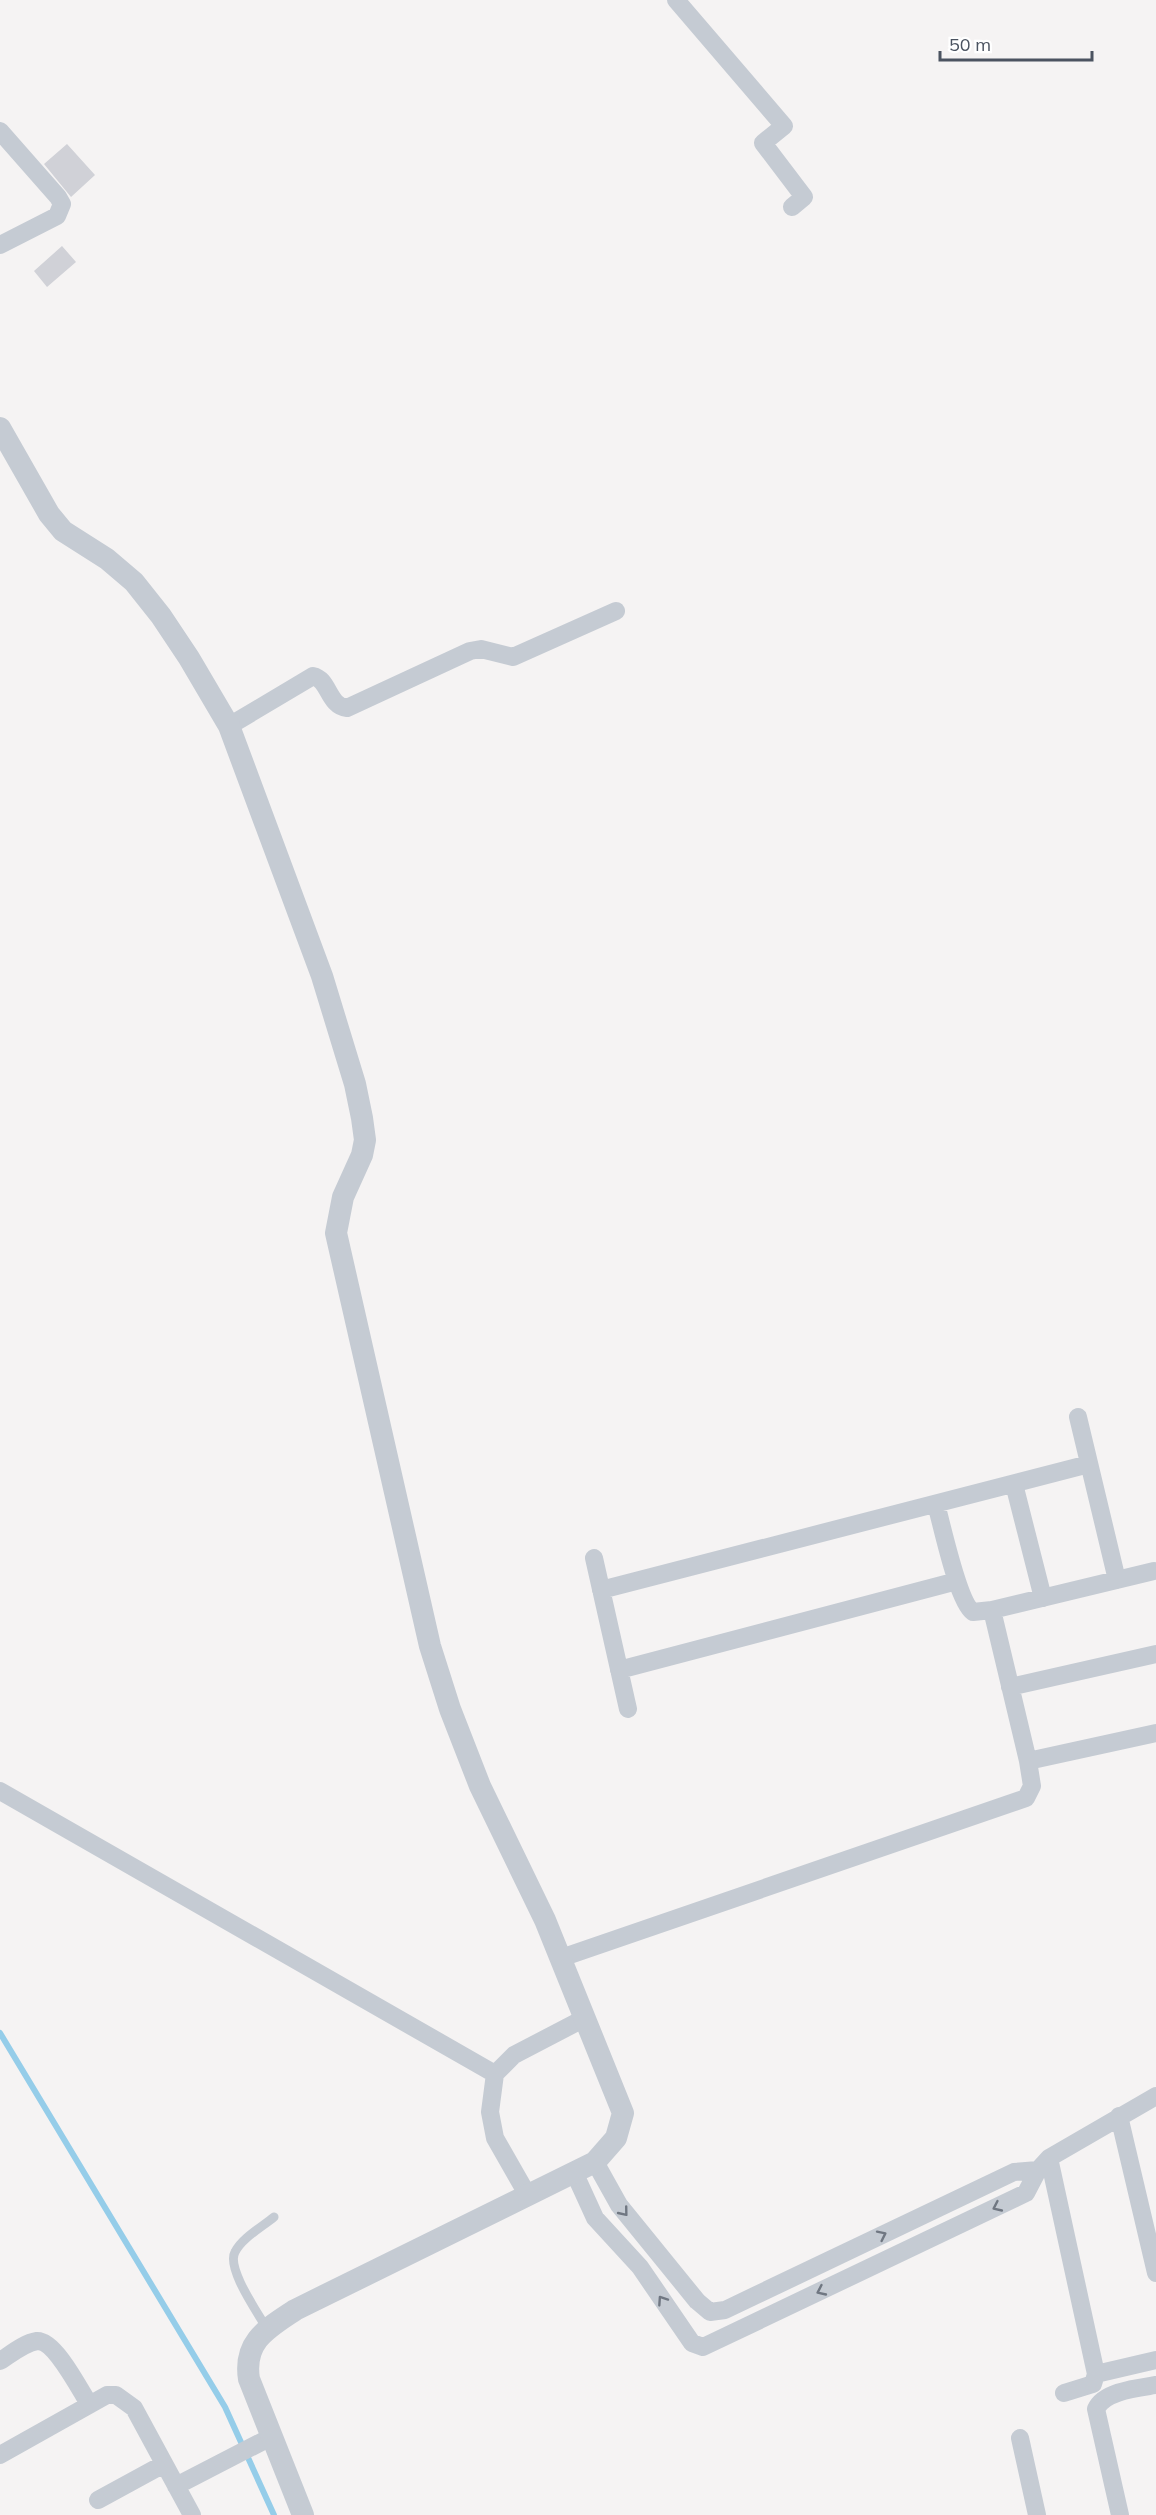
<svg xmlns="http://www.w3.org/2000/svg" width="1156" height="2515" font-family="Mulish,sans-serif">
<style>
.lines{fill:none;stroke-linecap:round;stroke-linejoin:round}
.stream{stroke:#95cde9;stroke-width:6}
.building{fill:#d0d1d7}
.service{stroke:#c5cbd3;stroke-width:9}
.minor{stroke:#c5cbd3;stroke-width:18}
.tertiary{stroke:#c5cbd3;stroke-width:22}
.oneway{stroke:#707782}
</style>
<rect width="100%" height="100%" fill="#f5f3f3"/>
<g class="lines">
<path class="stream" d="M0,2033L225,2407L274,2515"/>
</g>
<path class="building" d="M67,144L95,175L71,197L44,164Z
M62,246L76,262L47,287L34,271Z"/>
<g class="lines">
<path class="service" d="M267,2329C258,2313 226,2268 235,2252C242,2238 262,2227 274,2217"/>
<path class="minor" d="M676,0L784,126L763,143L804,197L792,207
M0,131L58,197L62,204L57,216L0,245
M229,726L313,676C329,679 328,706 347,708L470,651L481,649L513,657L616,611
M1078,1417L1117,1580
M1014,1484L1043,1598
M936,1504C942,1525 958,1602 973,1612L992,1610L1154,1571
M594,1558L628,1709
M601,1590L1089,1464
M619,1670L957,1581
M1010,1687L1156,1654
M1028,1761L1156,1733
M0,1791L495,2074
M561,1958L1026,1798L1032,1786L1028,1761L992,1610
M1119,2116L1156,2273
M1049,2158L1096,2374L1093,2384L1064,2393
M595,2162L619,2205L697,2301L710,2312L725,2310L1014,2172L1038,2170
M574,2172L595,2218L640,2267L692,2343L703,2347L1026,2193L1038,2170L1049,2158L1156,2096
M527,2194L495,2138L490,2112L495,2074L514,2055L585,2018
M0,2361C11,2354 24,2343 37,2341C55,2340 80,2390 89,2404
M1096,2374L1156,2360
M1020,2438L1037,2515
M0,2455L107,2395H116L134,2408L192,2515
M176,2486L271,2437
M98,2500L164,2464
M1120,2515L1096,2409C1104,2391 1138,2388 1156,2385"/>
<path class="tertiary" d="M0,428L49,514L63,531L107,559L134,582L161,616L189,658L229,726L322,976L355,1084L362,1118L365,1140L362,1155L343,1197L336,1233L430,1646L450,1709L480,1786L545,1920L623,2113L616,2138L595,2162L295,2310C268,2328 243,2341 249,2379L303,2515"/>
</g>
<defs><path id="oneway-chevron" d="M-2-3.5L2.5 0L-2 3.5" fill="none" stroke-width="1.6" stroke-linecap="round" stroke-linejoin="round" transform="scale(1.5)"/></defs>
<g class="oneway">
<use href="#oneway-chevron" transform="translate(997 2207) rotate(155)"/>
<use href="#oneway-chevron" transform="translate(624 2212) rotate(51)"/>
<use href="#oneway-chevron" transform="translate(882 2235) rotate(-26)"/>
<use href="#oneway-chevron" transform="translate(821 2291) rotate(155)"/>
<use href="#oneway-chevron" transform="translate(662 2300) rotate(-124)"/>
</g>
<path d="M940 51v9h152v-9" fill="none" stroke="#4b5360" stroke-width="3"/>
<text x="949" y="51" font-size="18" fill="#4b5360" stroke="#ffffff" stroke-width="4.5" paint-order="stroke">50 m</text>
</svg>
